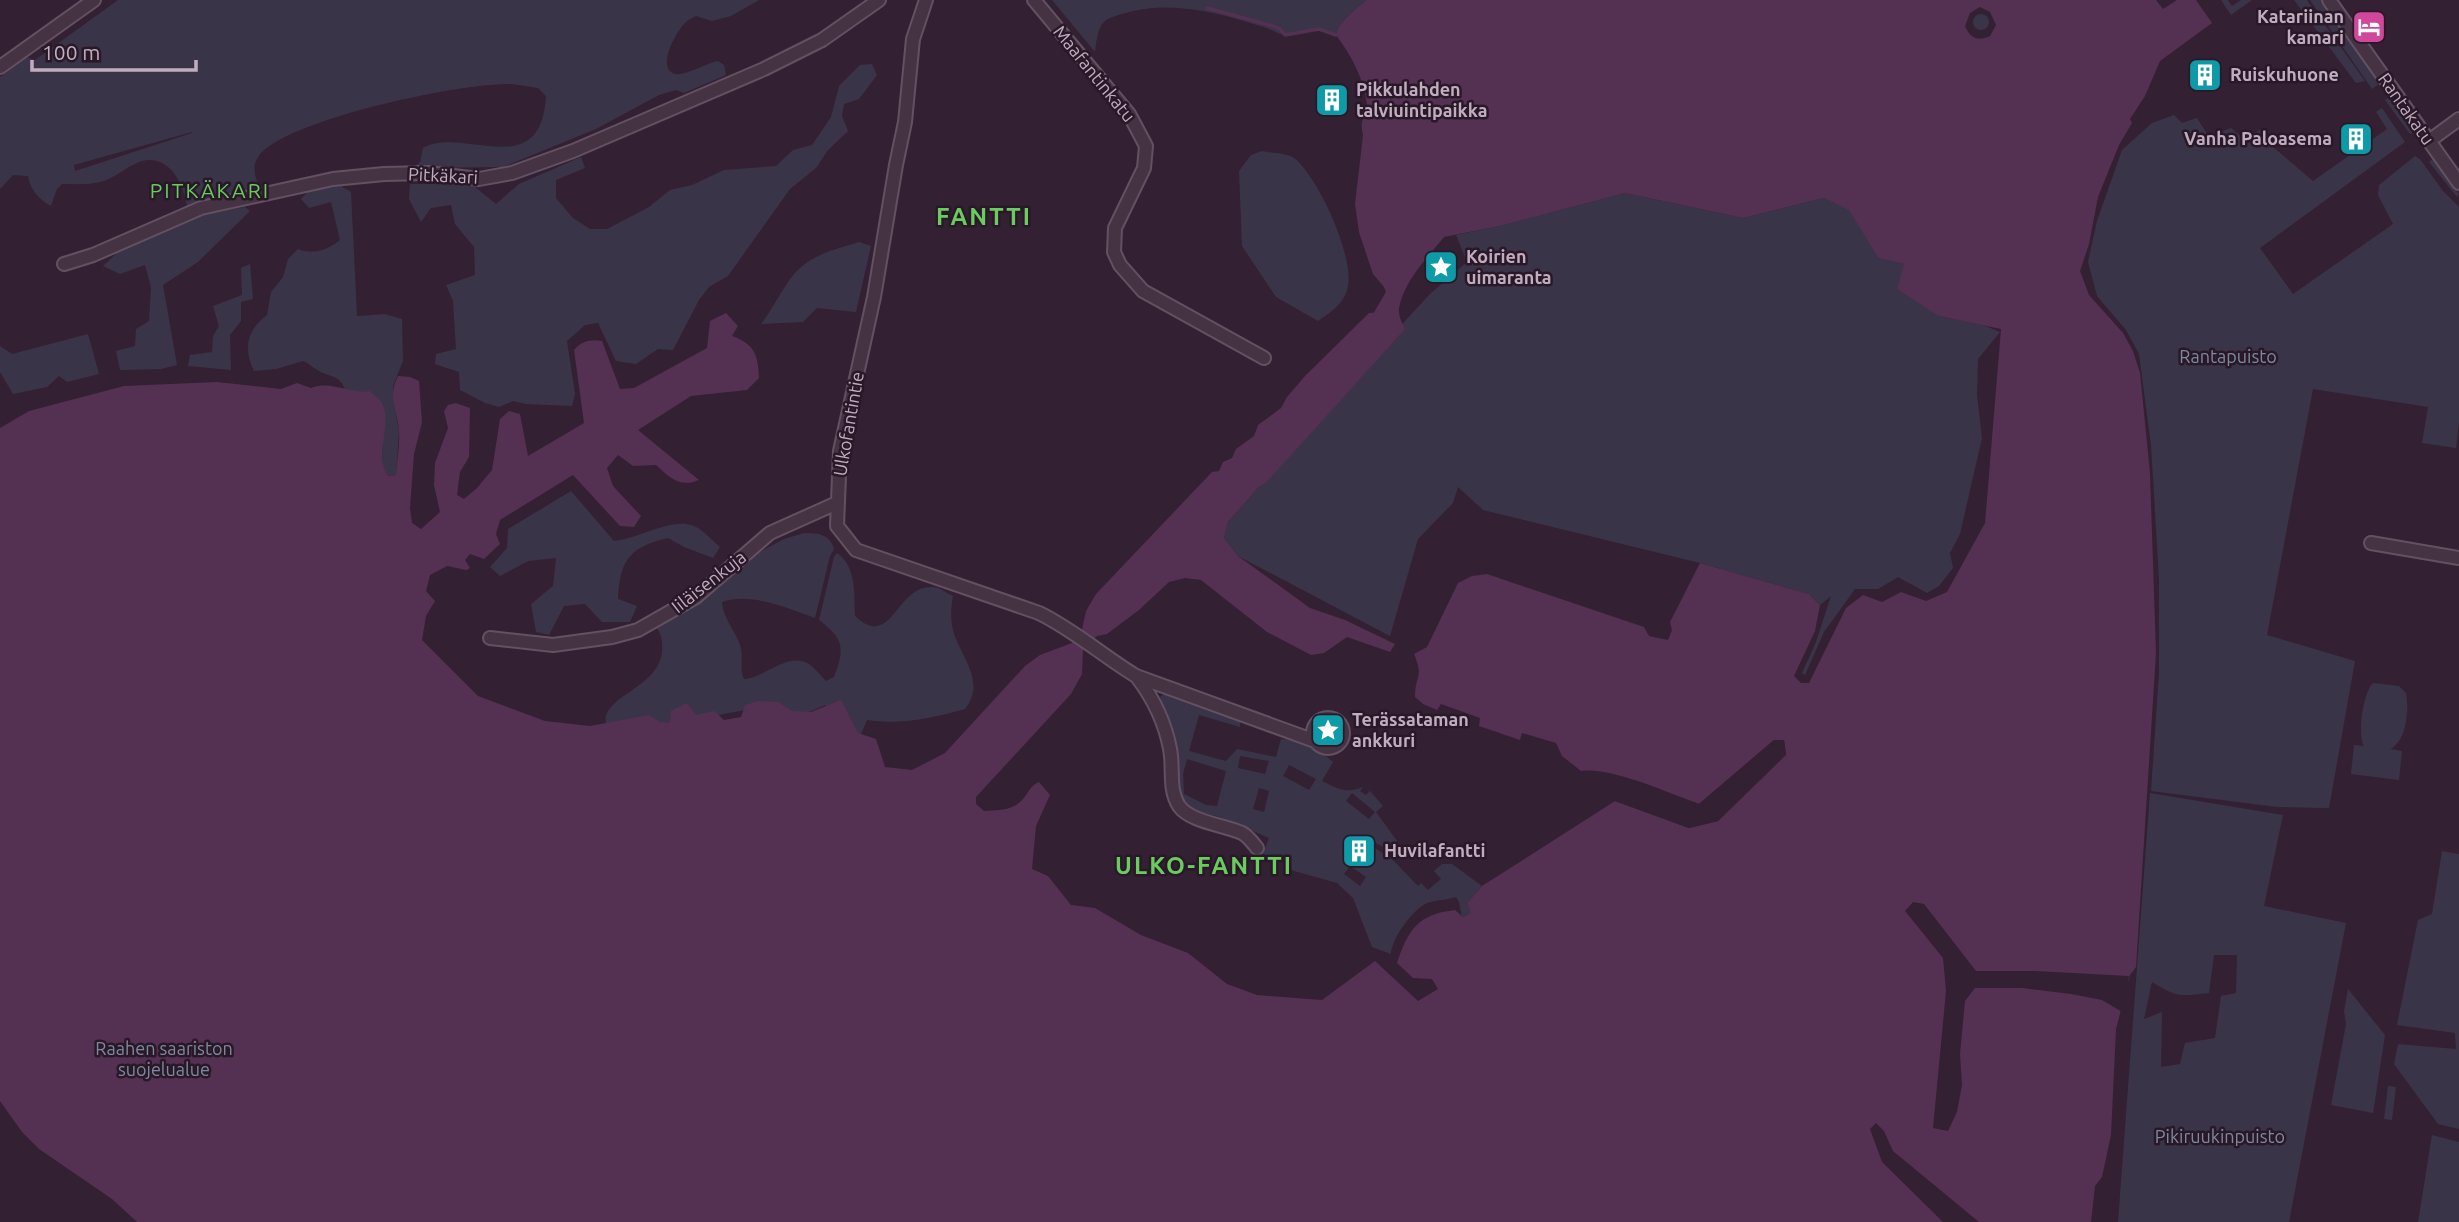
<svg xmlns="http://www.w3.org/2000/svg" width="2459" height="1222" font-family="Ubuntu,sans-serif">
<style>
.green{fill:#3a3449;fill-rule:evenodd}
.water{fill:#543052;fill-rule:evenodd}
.pier{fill:#342033}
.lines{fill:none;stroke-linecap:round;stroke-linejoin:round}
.stream{stroke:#543052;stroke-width:3.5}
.canal{stroke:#543052;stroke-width:12}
.minor-casing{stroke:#635162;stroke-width:16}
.minor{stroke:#453344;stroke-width:12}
.labels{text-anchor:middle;stroke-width:5;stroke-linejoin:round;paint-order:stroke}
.poi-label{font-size:18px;font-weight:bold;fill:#c2adc0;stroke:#291928;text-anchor:start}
.street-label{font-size:18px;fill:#c2adc0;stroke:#291928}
.park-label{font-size:18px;fill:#7e89a1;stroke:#291928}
.quarter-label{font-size:21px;letter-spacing:2px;fill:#6acb5f;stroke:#291928}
.district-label{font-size:24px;font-weight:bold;letter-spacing:2px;fill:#6acb5f;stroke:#291928}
</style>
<rect width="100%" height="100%" fill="#342033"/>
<path class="green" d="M118,0H759L731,16L712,21L696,16C693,18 689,19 686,22C677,30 655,68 675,74C685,76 707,63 718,61L724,65L726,75L684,93L676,90L659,95L596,129L503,167L414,168L420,162L423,148C462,125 541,185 546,96L538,88C530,87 521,85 512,84C463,82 294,118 261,153C251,164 254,176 260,188L187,207C184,183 168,152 139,162C126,167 114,179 100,182C89,185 74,184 62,184L57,189L51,206C39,200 30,189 28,176L13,175L0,189V77L26,57L35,60ZM192,132V133L75,171L74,165Z
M1052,0H1366C1356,10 1339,20 1336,35C1308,24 1304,38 1284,35C1278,34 1271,29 1264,27C1222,14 1177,1 1133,11C1102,19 1099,19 1095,52Z
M2221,0H2228L2232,6L2241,0H2252L2231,15Z
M2294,0H2307L2365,81L2356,83Z
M2310,0H2321L2380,83L2372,89Z
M1973 22a8 8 0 1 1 16 0a8 8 0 1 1-16 0Z
M872,64L877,75L859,99L844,104L842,116L848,131L828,150L816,168L790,189L728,276L709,287L699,300L673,350L658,349L636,364L616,361L598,323L585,325L567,341L575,394L572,406L526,404L513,401L499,407L485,403L460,390L459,372L435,364L436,354L456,349L453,301L446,285L475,275L474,247L455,224L451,205L431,208L421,222L409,199L410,184H458L475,187L496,204L519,184L581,157L585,168L556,180V198L573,218L590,229H607L649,207L670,190L692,185L724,170L776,166L793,150L812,145L831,117L839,86L860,65Z
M2390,96L2415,131L2410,134L2385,100Z
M2382,108L2405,142L2260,248L2293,294L2393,224L2378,195L2379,185L2415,156L2420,159L2443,191L2459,207V422L2456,448L2422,443L2428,407L2313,389L2267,635L2355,661L2329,808L2277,807L2151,791L2159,673V579L2151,445L2139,354L2126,330L2097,296L2088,262L2097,221L2122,150L2152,123L2174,115L2182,123L2197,118L2209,137L2231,128L2243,138L2260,130L2272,146L2313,181L2387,129L2376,112Z
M1262,151C1271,153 1287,153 1294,158C1318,176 1357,261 1347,290C1343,305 1329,313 1318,321L1276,297L1242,246L1239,171L1251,155Z
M2434,158L2459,194L2457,197L2429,162Z
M341,186L351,192L357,316L385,314L402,319L403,361L393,386V399L399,431L396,475L387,476L382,468L383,407L369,391L359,393L345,389C339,376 335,378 323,373C317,371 310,364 303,361L276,369L254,371C243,348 247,330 267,315L271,292L283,277L288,259L298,249C313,255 328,250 340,240L331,202L309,208L301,199L309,191Z
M1625,193L1743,218L1824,198L1849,209L1878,258L1904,264L1939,316L1983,325L2000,332L1978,359L1977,395L1982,438L1960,534L1950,553L1953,568L1939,586L1927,593L1898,577L1878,589H1855L1824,632L1805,675L1802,673L1816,642L1831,596L1820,605L1809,594L1700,563L1483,510L1458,487L1453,503L1418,539L1390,636L1238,556L1224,538L1228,522L1259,487L1266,483L1405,321L1430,294L1467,262L1456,235L1500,226Z
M245,207L250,211L198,262L163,285L177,365L161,369L120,370L116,351L135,346L136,329L149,321L151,287L145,265L120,274L103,266L119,251L204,215Z
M859,242L871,246L856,312L817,308L803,322L761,324C773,309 787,279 799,269C816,253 837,249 859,242Z
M250,264L253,299L241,302V321L230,335L231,370L188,366L190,355L212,352L213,336L219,326L213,306L242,295L241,268Z
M88,334L99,374L67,382L59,376L47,387L13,394L0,372V346L12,354Z
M571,491L614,541C639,539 671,517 694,526C703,530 712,540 720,547L713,558L684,547L668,538C630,547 620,559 618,599L637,606L630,622H602L585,604L564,606L549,635L536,632L531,604L553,586L556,558L528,561L500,576L490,567L507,548L508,529Z
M804,533C818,533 830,534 834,549L830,556L815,618C788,608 751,592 722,602C723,619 735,630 740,645C744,656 739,668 744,679C765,678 787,651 809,664C815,668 821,676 826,681L834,677C845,648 844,639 819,620L834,557L837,553C857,567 854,595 855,616C894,653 896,578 938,588C943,590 948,594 953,596C951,608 950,617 953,630C960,657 987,681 965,709C932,718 902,725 867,720L858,741L868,740L874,745C823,751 845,724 825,705L798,717L790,715L779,709L760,707C724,713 638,735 606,724C600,696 661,688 662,650C663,640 661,632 654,625L689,606L739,563L784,539Z
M2373,683L2399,686L2406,693C2409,710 2407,741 2390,749L2402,751L2399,780L2351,774L2354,745L2364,746C2357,735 2363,692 2373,683Z
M1164,694L1240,720V727L1199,715L1189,751L1226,761L1237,749L1276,757L1281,739C1303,740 1317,748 1333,762L1322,781C1339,789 1345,794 1363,787L1360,791L1366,795L1370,791L1383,806L1376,812L1397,841L1389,850L1370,840L1365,845L1355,836L1344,848L1361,864L1373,853L1370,850L1373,847L1392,859L1418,886L1421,883L1428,890L1441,879L1434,871L1442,864H1452L1482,886L1467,903L1472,913L1462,917L1459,902L1456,897C1447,900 1435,900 1427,903C1413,909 1391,939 1391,954L1372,947L1353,898L1337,883L1287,869V861L1263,854L1269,838L1223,818L1187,808L1175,786L1177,751L1160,697ZM1240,756L1269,761L1265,774L1238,768ZM1187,759L1226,771L1217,806L1206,805L1184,794L1183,774ZM1289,765L1316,779L1309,790L1283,776ZM1259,788L1269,791L1264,812L1253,809ZM1352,793L1375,812L1369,819L1346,801ZM1350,866L1366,877L1360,886L1344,874Z
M2150,793L2283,815L2264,906L2346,923L2289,1222H2118ZM2214,955H2237L2236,993L2221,996L2215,1038L2185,1043L2180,1064L2161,1067L2162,1012L2144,1019L2152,982C2178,998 2179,996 2209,993Z
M2442,851L2459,854V1129L2438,1124L2394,1064L2398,1044L2456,1049L2455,1033L2397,1025L2418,920L2432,914Z
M2348,989L2385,1035L2373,1113L2331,1105L2346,1024L2344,1011Z
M2388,1086L2396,1087L2392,1120L2384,1119Z
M2432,1135L2459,1142V1222H2418Z"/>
<path class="water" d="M1366,0H2156L2163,9L2177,0H2196L2212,23L2160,61L2145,96L2130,119L2132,123L2119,145L2098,197L2089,244L2080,271L2089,295L2123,333L2133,351L2140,373L2150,473L2156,653L2136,967L2130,975L2116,1029L2111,1135L2102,1177L2095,1186L2091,1222H1979L1893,1151L1884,1131L1876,1123L1870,1129L1882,1162L1943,1222H137L112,1199L39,1149L22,1132L0,1101V428L29,411L124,386L217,382L281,389L297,383L311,388C331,380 349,394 370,391C374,396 379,397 382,403C393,425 373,455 388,476L396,475C397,461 400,444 399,430C397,409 387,397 398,376L410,377L419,381L422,422L414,454L410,508L412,523L421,529L440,512L434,485L435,463L448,428L444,411L448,405L456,403L470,408L469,457L460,472L457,495L464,499L477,488L492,470L500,419L509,411L520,414L528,456L584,423L574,350C582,341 590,339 602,341L620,389L634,388L707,348L710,321L726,313L738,326L732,336C755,344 758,355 759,378L747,390L691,396L638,430L699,480C680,488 670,478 656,465L633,466L618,455L607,468L613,486L641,516L634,527L620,526L573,475L500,520L496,534L500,544L484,559L470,554L465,560L470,568L466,570L447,566L430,575L426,591L435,601L426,616L422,640L478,696L545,721L590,726L649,715L660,722L670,723L671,711L687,703L696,715L714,711L724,720L741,717L745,705L758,701L778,702L792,711L811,712L841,700L858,733L876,739L885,767L912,770L945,753L1025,666L1040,655L1072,643L1082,630L1086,611L1096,594L1212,472L1219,471L1223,462L1232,458L1236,449L1254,436L1258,425L1281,408L1287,397L1305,376L1369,313C1378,313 1385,310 1390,302L1384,287L1373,274L1359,232L1355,204L1363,135C1358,117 1368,117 1367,105C1364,79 1351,55 1336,35C1339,20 1356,10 1366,0ZM1980,7L1990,12L1996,25L1990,36C1978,42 1970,38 1965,26L1970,13ZM1625,193L1743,218L1824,198L1849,210L1878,258L1904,264L1897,289L1939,316L2001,329L1985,523L1947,592L1926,601L1901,592L1882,602L1863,595L1846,608L1809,683H1801L1794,676L1815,631L1820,605L1809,594L1700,563L1670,622L1672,630L1668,640L1649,636L1644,627L1487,574L1472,576L1458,583L1427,647L1414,654C1424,678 1415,675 1415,697L1423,704L1437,710L1441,704L1480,718L1479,726L1520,740L1522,733L1556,743L1562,756L1581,771C1612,767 1668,793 1699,804L1774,740H1784L1786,754L1718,821L1689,828L1615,801L1482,886L1467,903L1471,913L1463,917L1455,910C1418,914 1408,930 1397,963L1413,978L1432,979L1438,989L1418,1001L1375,961L1322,1000L1257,995L1227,984L1188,953L1141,935L1095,908L1071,905L1048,876L1032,869L1036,826L1050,795L1039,782C1030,786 1029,792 1023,799C1013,811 997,810 984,811L976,804V797L1071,694L1082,674L1083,648L1097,636L1107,634L1139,610L1169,582L1185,578L1201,580L1267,632L1311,655L1324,653L1347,637L1390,652L1395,644L1345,620L1310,608L1238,556L1224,538L1228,522L1259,487L1266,483L1405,329C1402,323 1398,315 1399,308C1404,281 1427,258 1444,237L1500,226Z"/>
<path class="pier" d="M1774,740H1784L1786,755L1718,821L1689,828L1615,801L1616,797L1689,825L1716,818L1783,753L1781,743H1775L1699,808L1621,781L1622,777L1699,804Z
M1913,902L1924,904L1976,971H2035L2129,976L2124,1013L2102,1000L2071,994L2022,988H1975L1965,1001L1960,1054L1962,1085L1957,1112L1948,1131L1933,1128L1946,991L1943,958L1905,911Z"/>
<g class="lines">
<path class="stream" d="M1207,8L1273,26L1280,29L1285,35L1319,29L1336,35"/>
<path class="canal" d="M1377,319L1394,290"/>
<g class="minor-casing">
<path id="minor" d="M926,0L913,39L905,122L896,165L874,297L840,451L837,526L856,550L1039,613C1074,630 1103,656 1136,676L1315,741
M1034,0L1129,114L1146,146L1144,168L1115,228L1114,252L1120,265L1143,291L1264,358
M2329,0L2459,183
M0,67L94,0
M2429,141L2459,119
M64,264L93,255L201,208L333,179L384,174L428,173L479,179L512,173L573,151L764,69L822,40L879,0
M2371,543L2459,558
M490,638L553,645L612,637L638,630L696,597L770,533L837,503
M1137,677C1153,698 1165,722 1170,749C1174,768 1168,789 1179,806C1190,822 1225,825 1242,833C1248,836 1253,843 1257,848
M1313 733a15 15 0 1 1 30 0a15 15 0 1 1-30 0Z"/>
</g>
<use href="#minor" class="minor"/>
</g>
<defs>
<g id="hotel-square" transform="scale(1.75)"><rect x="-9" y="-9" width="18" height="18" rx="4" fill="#d1479c" stroke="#291928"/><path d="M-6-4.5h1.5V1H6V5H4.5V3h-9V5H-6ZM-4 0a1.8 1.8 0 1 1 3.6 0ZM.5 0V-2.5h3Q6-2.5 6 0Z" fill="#fff"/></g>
<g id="building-square" transform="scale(1.75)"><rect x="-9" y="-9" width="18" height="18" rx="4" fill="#0f9aa8" stroke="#291928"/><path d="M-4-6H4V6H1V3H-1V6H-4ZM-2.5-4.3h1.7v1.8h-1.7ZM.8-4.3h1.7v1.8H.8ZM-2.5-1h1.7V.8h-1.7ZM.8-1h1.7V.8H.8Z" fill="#fff"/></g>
<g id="sight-square" transform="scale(1.75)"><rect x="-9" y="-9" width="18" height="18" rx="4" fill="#0f9aa8" stroke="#291928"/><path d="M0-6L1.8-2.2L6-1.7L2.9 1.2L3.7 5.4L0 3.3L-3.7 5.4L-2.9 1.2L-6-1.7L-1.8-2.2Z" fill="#fff"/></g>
</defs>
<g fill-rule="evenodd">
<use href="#hotel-square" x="2369" y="27"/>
<use href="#building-square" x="2205" y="75"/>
<use href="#building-square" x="1332" y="100"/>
<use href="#building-square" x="2356" y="139"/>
<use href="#sight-square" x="1441" y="267"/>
<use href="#sight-square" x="1328" y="730"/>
<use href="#building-square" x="1359" y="851"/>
</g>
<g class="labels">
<g class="poi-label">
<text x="2344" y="23" text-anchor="end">Katariinan<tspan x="2344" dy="21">kamari</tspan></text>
<text x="2230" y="81">Ruiskuhuone</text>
<text x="1356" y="96">Pikkulahden<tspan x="1356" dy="21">talviuintipaikka</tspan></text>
<text x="2332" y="145" text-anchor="end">Vanha Paloasema</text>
<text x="1466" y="263">Koirien<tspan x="1466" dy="21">uimaranta</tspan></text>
<text x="1352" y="726">Terässataman<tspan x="1352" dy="21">ankkuri</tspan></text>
<text x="1384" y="857">Huvilafantti</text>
</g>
<g class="street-label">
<text transform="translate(1094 74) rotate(51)" y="6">Maafantinkatu</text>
<text transform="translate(2406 109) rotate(55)" y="6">Rantakatu</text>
<text transform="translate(443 176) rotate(3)" y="6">Pitkäkari</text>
<text transform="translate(849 424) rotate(-80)" y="6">Ulkofantintie</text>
<text transform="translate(709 582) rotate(-38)" y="6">Iiläisenkuja</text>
</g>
<g class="park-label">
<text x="2228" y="363">Rantapuisto</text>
<text x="164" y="1055">Raahen saariston<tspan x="164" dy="21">suojelualue</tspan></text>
<text x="2220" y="1143">Pikiruukinpuisto</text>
</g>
<g class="quarter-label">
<text x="210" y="198">PITKÄKARI</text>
</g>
<g class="district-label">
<text x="984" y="225">FANTTI</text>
<text x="1204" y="874">ULKO-FANTTI</text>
</g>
</g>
<path d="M32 60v10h164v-10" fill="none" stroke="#c2adc0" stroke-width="3.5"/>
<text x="42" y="60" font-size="21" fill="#c2adc0" stroke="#291928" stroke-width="5" paint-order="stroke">100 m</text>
</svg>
